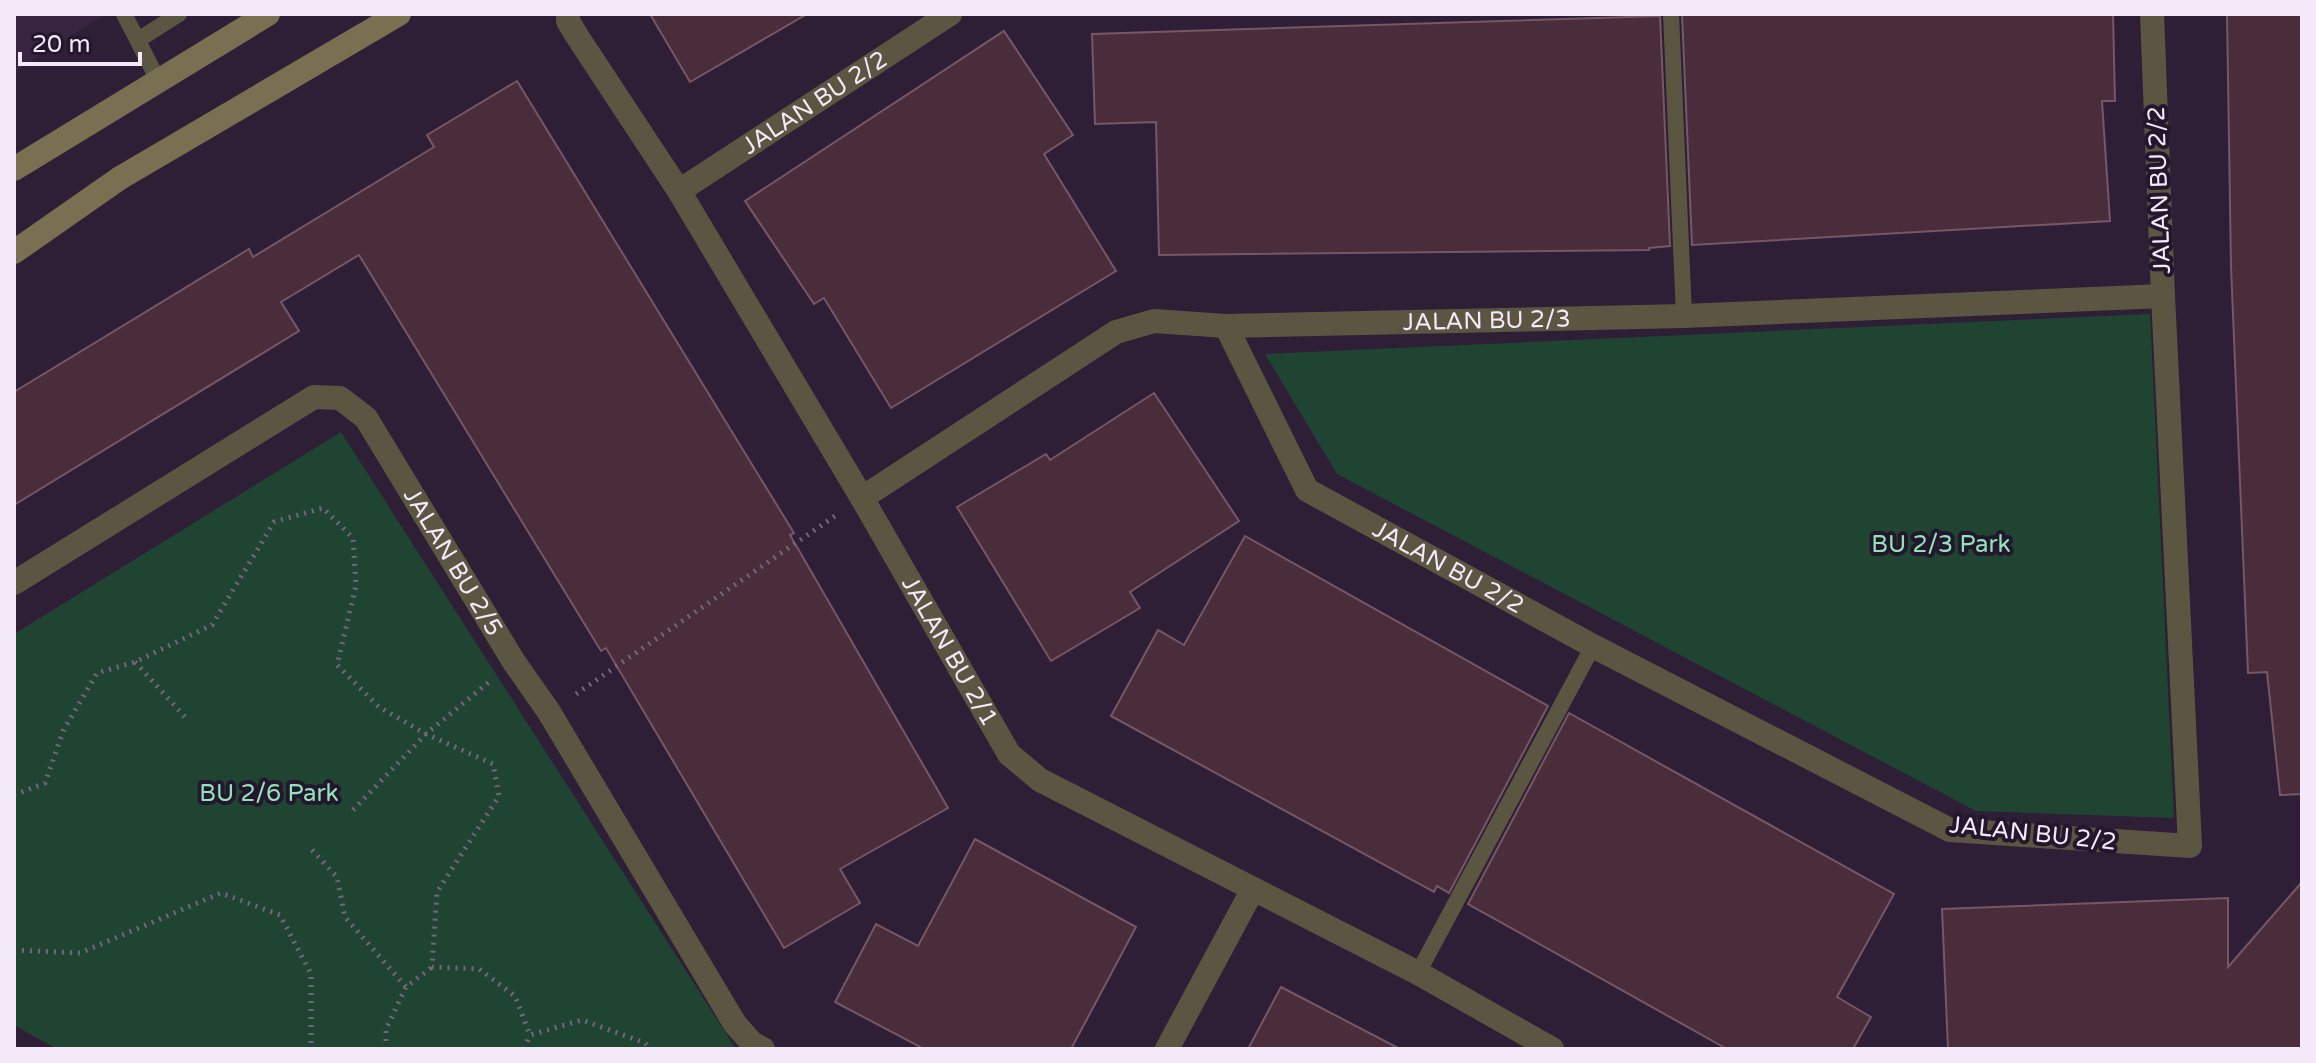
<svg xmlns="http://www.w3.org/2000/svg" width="2316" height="1063" font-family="'Varela Round',sans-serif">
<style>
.built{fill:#372441}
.green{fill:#1f4532}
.building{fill:#492d3b;stroke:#765766;stroke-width:2}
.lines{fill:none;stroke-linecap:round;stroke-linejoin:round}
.path{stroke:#73667b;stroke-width:5;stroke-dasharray:2 6;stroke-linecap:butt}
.lane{stroke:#5b5642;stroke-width:16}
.street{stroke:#5b5642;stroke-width:24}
.secondary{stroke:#787050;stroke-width:24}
.labels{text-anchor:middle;stroke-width:8;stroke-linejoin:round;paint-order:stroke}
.street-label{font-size:24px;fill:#f3e9f9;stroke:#24162c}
.park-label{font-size:24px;fill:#91e3b9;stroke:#24162c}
</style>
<rect width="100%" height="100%" fill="#2e1f36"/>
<path class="built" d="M14,14H106L14,72Z"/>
<path class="green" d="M2150,314L2174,818L1976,811L1337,474L1265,354Z
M341,432L736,1049H57L14,1025V634Z"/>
<path class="building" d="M650,14H807L690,82Z
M1682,14H2113L2115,101H2102L2110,221L1692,245Z
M2227,14H2302V794L2280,795L2267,672L2248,673L2231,267Z
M1660,16L1670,246L1649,248V250L1159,255L1156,122L1095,124L1092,34Z
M1004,31L1073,135L1044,154L1116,271L891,408L824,298L814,304L745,201Z
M517,81L794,533L790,535L948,808L840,869L860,903L784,948L606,648L601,651L359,255L281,302L299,331L14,505V392L249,249L253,257L434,147L427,135Z
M1154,393L1239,521L1130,592L1140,608L1051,661L957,507L1046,454L1050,460Z
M1245,536L1548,706L1449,893L1437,886L1434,892L1111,716L1158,630L1184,645Z
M1569,713L1894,894L1837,997L1871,1017L1853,1049H1727L1468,904Z
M975,839L1136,927L1071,1049H924L835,1002L876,924L918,946Z
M2302,882V1049H1948L1942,909L2228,898V967Z
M1281,987L1400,1049H1248Z"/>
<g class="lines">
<path class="path" d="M135,662L186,718
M576,694L835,516
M14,795L45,783L63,731L97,673L135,662L212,625L274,522L323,508L353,538L356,586L337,665L379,707L426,734L493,764L499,796L437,892L432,967L479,969L515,996L530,1035L582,1020L645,1043L650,1049
M353,810L426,734L489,682
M312,850L337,877L345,917L406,987
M14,950L80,953L221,893L280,915L311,974V1049
M386,1049V1029L406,987L432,967
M524,1049L530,1035"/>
<path class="lane" d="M124,14L158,80
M1671,14L1684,316
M138,40L179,14
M1418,973L1593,646"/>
<g class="street">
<path id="s1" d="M568,14V21L577,36L679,191L862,498L1009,754L1040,780L1418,973L1552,1049"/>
<path id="s2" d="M679,191L950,14"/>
<path id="s3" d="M1226,326L1307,490L1593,646L1950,830L2190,846L2163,296L2152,14"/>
<path id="s4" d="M862,498L1116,332L1154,321L1226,326L1684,316L2163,296"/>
<path id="s5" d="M14,583L314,397L340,398L366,418L514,662L549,712L735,1024L752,1043L763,1049"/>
<path d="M1167,1049L1253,889"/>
</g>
<path class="secondary" d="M14,169L268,14
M14,252L120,178L399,14"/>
</g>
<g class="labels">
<g class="street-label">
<text dy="8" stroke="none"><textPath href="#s2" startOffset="162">JALAN BU 2/2</textPath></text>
<text transform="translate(2159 190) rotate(-92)" y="8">JALAN BU 2/2</text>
<text dy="8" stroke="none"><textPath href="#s4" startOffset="676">JALAN BU 2/3</textPath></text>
<text dy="8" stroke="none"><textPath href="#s5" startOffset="580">JALAN BU 2/5</textPath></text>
<text dy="8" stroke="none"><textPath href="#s3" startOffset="344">JALAN BU 2/2</textPath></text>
<text dy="8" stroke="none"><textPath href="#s1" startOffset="744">JALAN BU 2/1</textPath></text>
<text transform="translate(2033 833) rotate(6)" y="8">JALAN BU 2/2</text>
</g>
<g class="park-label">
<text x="1941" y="552">BU 2/3 Park</text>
<text x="269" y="801">BU 2/6 Park</text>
</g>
</g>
<rect width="2316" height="1063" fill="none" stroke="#f3e9f9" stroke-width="32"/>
<path d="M20 52v12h120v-12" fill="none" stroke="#f3e9f9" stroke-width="4"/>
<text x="32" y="52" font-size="24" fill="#f3e9f9" stroke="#24162c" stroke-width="6" paint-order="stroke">20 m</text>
</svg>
